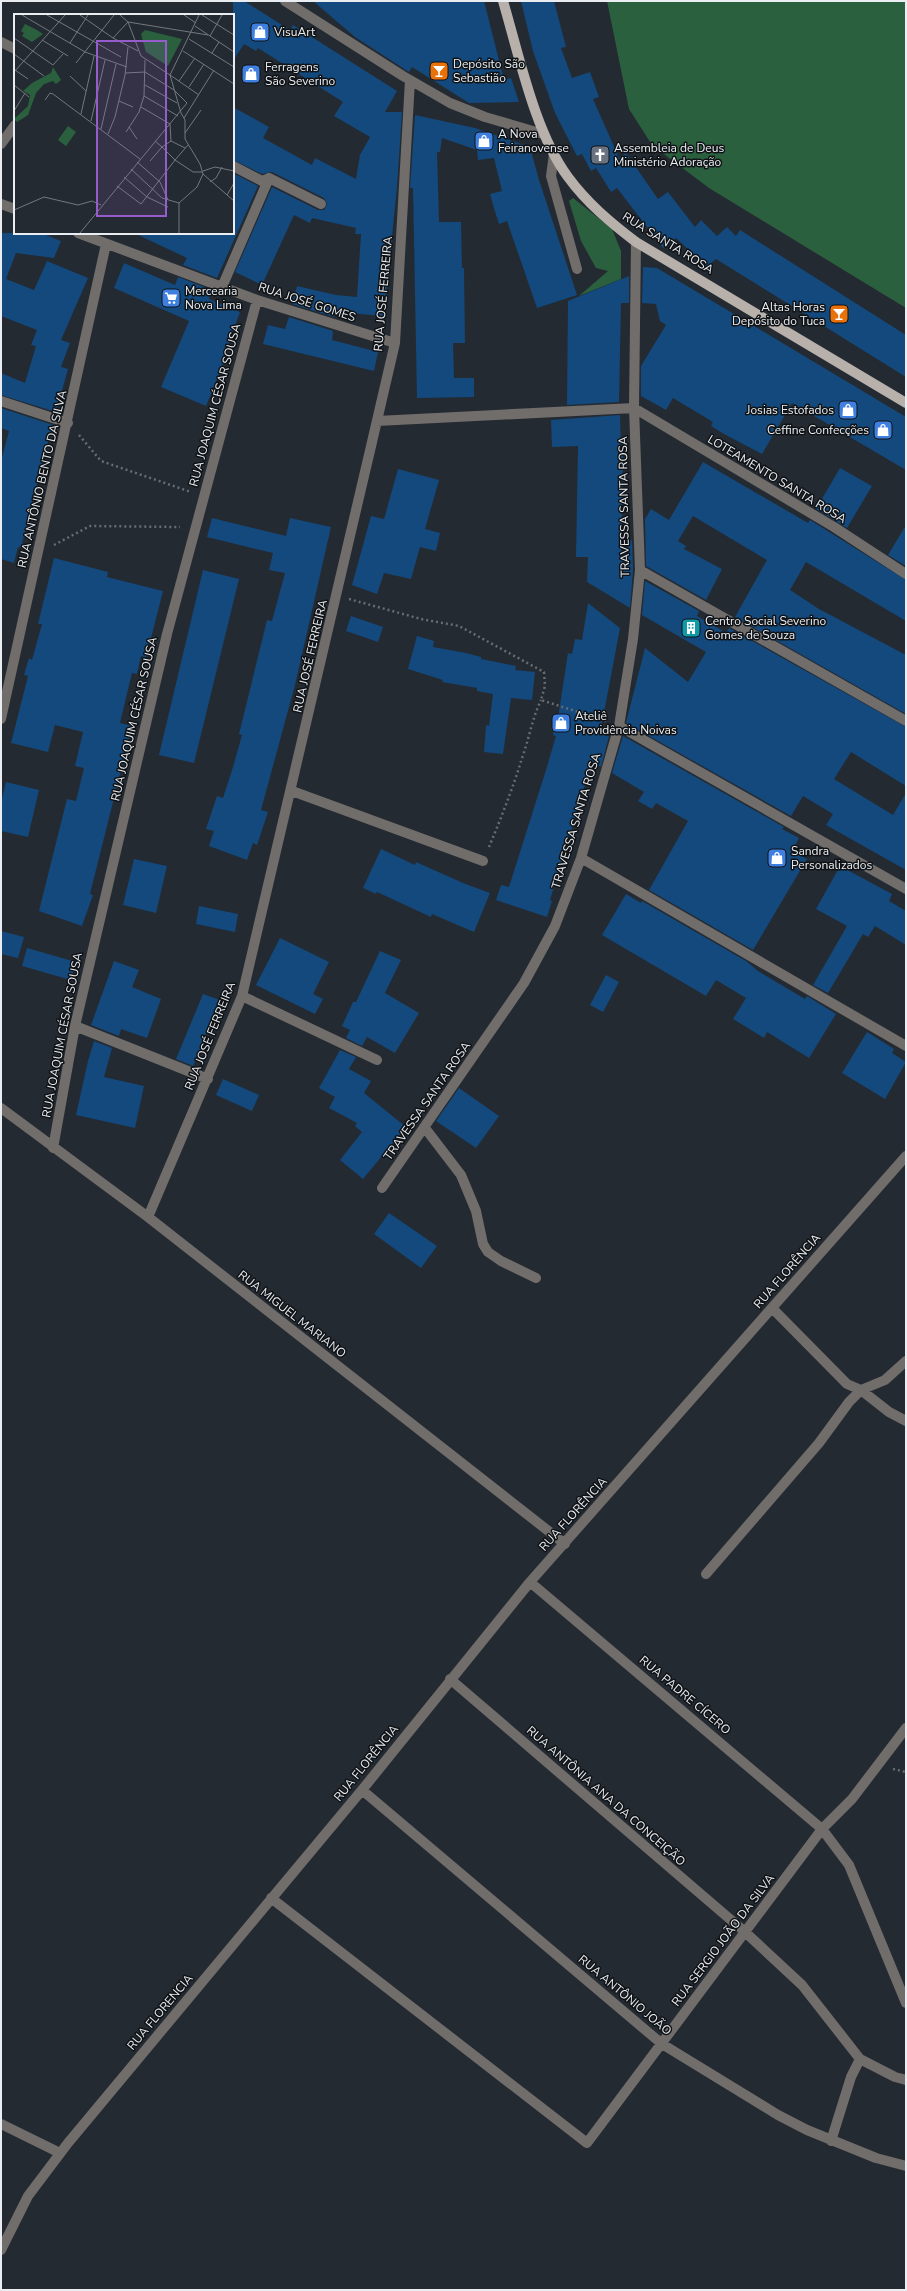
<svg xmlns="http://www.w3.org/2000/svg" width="907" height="2291" font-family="'Nunito Sans',sans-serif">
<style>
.green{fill:#2b603f}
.building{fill:#13497d}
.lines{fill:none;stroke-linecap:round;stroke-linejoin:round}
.path{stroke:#686d74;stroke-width:2.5;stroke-dasharray:2 3;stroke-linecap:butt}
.minor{stroke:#716d6a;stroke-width:10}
.major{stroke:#b8b0aa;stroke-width:10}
.labels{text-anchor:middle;stroke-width:3;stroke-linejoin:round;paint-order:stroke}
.poi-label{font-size:12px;fill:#eaeef3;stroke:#101316;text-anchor:start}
.street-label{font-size:12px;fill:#eaeef3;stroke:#101316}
.inset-road{fill:none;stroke:#73787f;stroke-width:1}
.view{fill:#975ccc;fill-opacity:0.15;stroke:#975ccc;stroke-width:2}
.inset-edge{fill:none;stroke:#eaeef3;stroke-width:2}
</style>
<rect width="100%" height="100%" fill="#242a31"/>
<path class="green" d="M607,1H906V308L709,188L652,145L629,109Z
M573,198L612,229L621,251V279L579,296L608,271L596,268L581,241L569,201Z"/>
<path class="building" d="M233,1H244L290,30L293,25L397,91L385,112H402L397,187L384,316L335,312L334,317L292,304L297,286L336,295L357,297L361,234H355L356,228L312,218L310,223L294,215L262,285L235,272L272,187L318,210H324L327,204L324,198L272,172L262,174L233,160V107L269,127L263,138L312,165L315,158L356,179L360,155L370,137L334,116L343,102L258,48L256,51L244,44L233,61Z
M313,1H484L504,80L511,78L519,102L469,103L412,67L409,72L355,37Z
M521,1H554L566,47L561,48L572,78L590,72L599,97L593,99L619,158L626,153L658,199L668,192L695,227L701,220L717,236L727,227L736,236L740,230L906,335V377L716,259L707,267L676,238L663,248L617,188L611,192L596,168L591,171L582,154L577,156L555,113L533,51Z
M415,115L475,128L530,147L539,180L577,295L537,308L507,221L499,224L494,208L490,194L502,191L494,158L478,160L477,150L442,138L440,152H437L439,222H461L462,268H464L465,343H453L454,378H474V397L417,398L413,188H410Z
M233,173L258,186L217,278L183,265L187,258L134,233H233Z
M1,233H41L61,241L54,258L16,253L6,279L34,290L47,261L88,278L61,340L70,343L61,367L68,369L56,412L1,395V373L25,383L36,346L31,345L37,330L1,316Z
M124,263L175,285L178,277L212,290L209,299L240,312L224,356L226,357L206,406L161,387L189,321L114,288Z
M643,267L657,268L906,417V470L792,403L762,454L724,434L711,426L713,422L673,398L666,410L641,396V366L666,325L660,321L656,304L642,303Z
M629,276V303H621L619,402L567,405L568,301Z
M289,317L333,331L332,340L378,352L374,371L263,344L268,325L285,329Z
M1,408L53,425L29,513L30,514L21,547H18L14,563L1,559V461L9,431L1,428Z
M620,415L621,453H623L621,557L632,539L633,570L630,608L587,582L588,557H576L578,446L552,447L551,420Z
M703,462L808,523L810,520L906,580V621L806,562L790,590L819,609L906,655V714L735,617L767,560L693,516L678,541L686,546L684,549L722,569L706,600L646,566L645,519L651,509L669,520Z
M840,468L872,486L847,528L816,509Z
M398,469L439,480L425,529L440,533L436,551L420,547L411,579L384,573L377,594L352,585L371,516L384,519Z
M212,518L286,536L290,518L331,527L295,685L261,810L268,812L257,845L253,843L247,860L209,846L214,831L206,829L217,796L223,798L233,767L242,735L239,734L267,620L272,621L285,573L269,570L273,553L207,537Z
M906,525V566L888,555Z
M54,558L108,572L107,577L163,591L146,658L141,656L137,674L132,673L124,706L120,723L132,726L90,894L93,895L82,926L39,911L67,799L76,801L84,768L75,766L83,732L55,725L48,752L11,743L28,676L24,675L29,658L32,660L42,624H38Z
M203,570L239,579L194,763L159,755Z
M645,581L699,611L697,616L726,633L729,628L906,727V786L851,752L834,779L893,815L906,793V870L826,825L833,814L803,796L791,816L626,723L645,648L688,682L706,652L642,615Z
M588,603L620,628L600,734L609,736L601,767L592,762L550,900L552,901L547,917L496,900L501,885L509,887L546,770L556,736L553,735L556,717L558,718L568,653L572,654L575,639L582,640Z
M351,616L383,627L378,642L346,631Z
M417,636L434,641L433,647L466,653L481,657V659L516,666L515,670L535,672L532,700L511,698L503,754L484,752L486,725L489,726L493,694L477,691V688L442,682L443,680L408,669Z
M623,736L784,827L782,829L799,838L792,851L807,859L753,950L649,890L688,821L656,803L652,809L638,801L644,792L612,773Z
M6,782L39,790L28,837L1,831V803Z
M381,849L415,865L416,862L463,883L490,893L474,932L432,914L431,917L377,892L376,894L363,888Z
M134,859L167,866L156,913L123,905Z
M840,866L892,894L889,901L906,911V945L875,926L868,937L863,934L828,993L813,985L847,926L816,909Z
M626,894L641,903L642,901L746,961L758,971L805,999L807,996L836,1014L809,1058L767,1032L764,1038L733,1019L746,998L716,980L706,996L602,935Z
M199,906L238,914L235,932L196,924Z
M1,931L24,937L18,958L1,954Z
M280,938L329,962L313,994L323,999L315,1014L256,985Z
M27,948L76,962L71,980L22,966Z
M380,951L401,960L385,993L419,1013L395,1053L367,1037L362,1046L346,1038L350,1030L342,1026L353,1002H356Z
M114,961L139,970L132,987L161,999L147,1038L121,1029L119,1036L91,1025Z
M606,975L619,982L603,1012L590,1005Z
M203,994L220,1000L193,1066L176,1059Z
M867,1032L894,1049L892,1053L906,1062L885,1099L842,1073Z
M94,1041L112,1048L104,1077L144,1086L135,1128L76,1115L88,1061Z
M340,1050L356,1057L349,1069L371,1081L364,1093L406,1127L363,1179L340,1160L362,1132L355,1126L357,1123L329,1108L335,1097L319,1088Z
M223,1079L259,1095L252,1111L216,1095Z
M459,1088L499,1116L476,1148L436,1121Z
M389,1213L437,1246L421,1268L374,1234Z"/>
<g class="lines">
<path class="path" d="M79,435L101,461L191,492
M54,545L90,526L180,527
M349,599L421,619L459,626L544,672L545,686L541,700L606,721
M489,847C501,818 513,788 522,758C529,739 532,719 541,700
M893,1769L906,1772"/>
<path class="minor" d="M285,1L403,76L450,103L485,117L543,134
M1,42L15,49
M1,144L15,125
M554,154L551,176L577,269
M233,166L262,181L269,178
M269,178L321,204
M1,204L15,209
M78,233L257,300L395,343
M222,287L269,178
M1,401L68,423
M377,421L634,408L834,527L906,574
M640,570L906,721
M1,719L106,244
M619,726L906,889
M292,791L483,861
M581,858L906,1046
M242,996L377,1060
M75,1026L208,1079
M1,1108L148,1217L565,1544
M425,1128L461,1175L476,1211L483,1244L488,1252L501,1261L536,1278
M53,1148L75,1026L167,634L257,300
M382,1188L524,983L555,926L581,858L619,726L633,639L640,570L634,408L636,242
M148,1217L242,996L372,442L395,343L410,80
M772,1308L847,1384L861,1390L885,1380L906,1361
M706,1574L819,1443L849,1402L861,1390L889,1412L906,1421
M530,1582L822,1829L849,1865L906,2003
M450,1679L745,1932L802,1985L860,2059L895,2077L906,2080
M362,1790L662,2044L778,2115L807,2130L876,2158L906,2166
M271,1898L587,2143L822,1829L852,1799L906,1728
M1,2124L60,2153
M831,2141L851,2077L860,2059
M1,2250L28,2196L68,2143L362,1790L530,1582L906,1156"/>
<path class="major" d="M503,1C519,55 535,133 568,177C587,203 611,223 636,242L906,403"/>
</g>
<defs>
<g id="shop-square" transform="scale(1)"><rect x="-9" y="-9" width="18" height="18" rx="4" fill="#3f7fe0" stroke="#101316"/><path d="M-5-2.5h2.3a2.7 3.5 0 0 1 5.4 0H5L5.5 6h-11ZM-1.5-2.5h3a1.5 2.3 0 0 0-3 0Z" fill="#fff"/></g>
<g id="bar-square" transform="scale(1)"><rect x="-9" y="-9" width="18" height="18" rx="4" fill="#e8710a" stroke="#101316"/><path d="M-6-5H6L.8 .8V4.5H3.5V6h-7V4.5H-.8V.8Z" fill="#fff"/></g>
<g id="church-square" transform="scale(1)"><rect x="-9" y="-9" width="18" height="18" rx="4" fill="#6b7280" stroke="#101316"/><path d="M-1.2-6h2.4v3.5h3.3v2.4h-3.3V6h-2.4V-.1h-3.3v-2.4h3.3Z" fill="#fff"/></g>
<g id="supermarket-square" transform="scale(1)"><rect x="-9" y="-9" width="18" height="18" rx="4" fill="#3f7fe0" stroke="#101316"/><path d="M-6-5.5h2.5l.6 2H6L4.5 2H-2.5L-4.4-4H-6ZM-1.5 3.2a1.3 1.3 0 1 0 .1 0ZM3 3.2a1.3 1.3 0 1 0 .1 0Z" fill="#fff"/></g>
<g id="building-square" transform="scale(1)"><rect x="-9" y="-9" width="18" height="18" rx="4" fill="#0f9aa8" stroke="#101316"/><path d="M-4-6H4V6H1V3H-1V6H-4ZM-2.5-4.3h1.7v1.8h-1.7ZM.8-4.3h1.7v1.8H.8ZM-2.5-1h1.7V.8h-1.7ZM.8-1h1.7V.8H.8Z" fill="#fff"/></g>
</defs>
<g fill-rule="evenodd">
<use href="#shop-square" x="260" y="32"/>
<use href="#bar-square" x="439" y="71"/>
<use href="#shop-square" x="251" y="74"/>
<use href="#shop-square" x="484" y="141"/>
<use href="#church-square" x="600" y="155"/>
<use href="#supermarket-square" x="171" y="298"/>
<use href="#bar-square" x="839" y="314"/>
<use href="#shop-square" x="848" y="410"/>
<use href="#shop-square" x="883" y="430"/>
<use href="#building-square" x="691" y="628"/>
<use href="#shop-square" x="561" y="723"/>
<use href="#shop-square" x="777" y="858"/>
</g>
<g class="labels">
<g class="poi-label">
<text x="274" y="36">VisuArt</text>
<text x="453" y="68">Depósito São<tspan x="453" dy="14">Sebastião</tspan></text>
<text x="265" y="71">Ferragens<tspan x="265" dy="14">São Severino</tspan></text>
<text x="498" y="138">A Nova<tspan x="498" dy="14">Feiranovense</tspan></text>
<text x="614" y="152">Assembleia de Deus<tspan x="614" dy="14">Ministério Adoração</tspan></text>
<text x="185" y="295">Mercearia<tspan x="185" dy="14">Nova Lima</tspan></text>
<text x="825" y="311" text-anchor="end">Altas Horas<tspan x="825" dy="14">Depósito do Tuca</tspan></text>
<text x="834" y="414" text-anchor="end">Josias Estofados</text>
<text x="869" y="434" text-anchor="end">Ceffine Confecções</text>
<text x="705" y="625">Centro Social Severino<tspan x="705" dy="14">Gomes de Souza</tspan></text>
<text x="575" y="720">Ateliê<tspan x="575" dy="14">Providência Noivas</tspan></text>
<text x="791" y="855">Sandra<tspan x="791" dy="14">Personalizados</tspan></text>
</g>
<g class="street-label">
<text transform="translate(668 243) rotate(32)" y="4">RUA SANTA ROSA</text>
<text transform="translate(383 294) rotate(-85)" y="4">RUA JOSÉ FERREIRA</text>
<text transform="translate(307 302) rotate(18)" y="4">RUA JOSÉ GOMES</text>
<text transform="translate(215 405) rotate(-75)" y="4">RUA JOAQUIM CÉSAR SOUSA</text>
<text transform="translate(42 479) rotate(-77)" y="4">RUA ANTÔNIO BENTO DA SILVA</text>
<text transform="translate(777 479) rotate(31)" y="4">LOTEAMENTO SANTA ROSA</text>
<text transform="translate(624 507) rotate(-91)" y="4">TRAVESSA SANTA ROSA</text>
<text transform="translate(310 656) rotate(-77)" y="4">RUA JOSÉ FERREIRA</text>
<text transform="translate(134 719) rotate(-77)" y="4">RUA JOAQUIM CÉSAR SOUSA</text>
<text transform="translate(576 821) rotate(-73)" y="4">TRAVESSA SANTA ROSA</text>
<text transform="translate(62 1035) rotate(-79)" y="4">RUA JOAQUIM CÉSAR SOUSA</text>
<text transform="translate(210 1036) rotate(-68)" y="4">RUA JOSÉ FERREIRA</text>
<text transform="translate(427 1101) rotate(-55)" y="4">TRAVESSA SANTA ROSA</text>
<text transform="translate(787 1271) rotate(-49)" y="4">RUA FLORÊNCIA</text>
<text transform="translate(292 1314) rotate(38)" y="4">RUA MIGUEL MARIANO</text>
<text transform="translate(573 1514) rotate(-48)" y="4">RUA FLORÊNCIA</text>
<text transform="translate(685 1695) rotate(40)" y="4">RUA PADRE CÍCERO</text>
<text transform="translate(366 1763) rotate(-51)" y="4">RUA FLORÊNCIA</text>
<text transform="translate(606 1796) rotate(41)" y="4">RUA ANTÔNIA ANA DA CONCEIÇÃO</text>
<text transform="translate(723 1940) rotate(-53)" y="4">RUA SERGIO JOÃO DA SILVA</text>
<text transform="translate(625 1995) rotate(40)" y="4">RUA ANTÔNIO JOÃO</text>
<text transform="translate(160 2012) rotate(-50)" y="4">RUA FLORENCIA</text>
</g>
</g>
<g transform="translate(14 14)">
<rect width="220" height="220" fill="#242a31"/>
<path d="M11,10L23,16L29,20L18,28L8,22L10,19L7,17ZM131,16L168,25L154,52L132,38L127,20ZM39,53L47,66L42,70L39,67L30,70L22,79L14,101L3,108L0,105L14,92L16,81L9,77L18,69L37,59ZM54,112L62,118L52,132L44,126Z" fill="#2b603f"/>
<path class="inset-road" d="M8,1L71,38L113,53M33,1L107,43M66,1L99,24L124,37M106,1L114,8L127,42L156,61L167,99M170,1L182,9M185,1L156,61L185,81M188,1L220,21M181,12L220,38M196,22L208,1M0,24L39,51L49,40M99,24L114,8L194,21M175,25L220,53M28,26L54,42M56,29L74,1M169,37L220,70M198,39L205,28M0,40L30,62M62,49L100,1M1,56L14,65M0,58L51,1M56,62L72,77M165,67L181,44M0,71L15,83M131,71L163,89M175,73L190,50M130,82L164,102M31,86L36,79L39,80L126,145M105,87L119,93M127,93L156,110L157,127M0,97L11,79M67,100L80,42M170,104L200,56M77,107L91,46M115,113L123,125M87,115L102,50M112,118L125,98L130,82L131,46M171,119L187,96M94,120L101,103L111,61L114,33M141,127L148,133L157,127L171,134M174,131L161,146L179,158H189M123,148L146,168L154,186M117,155L148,184L165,189M189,157L201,153L220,157M189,160L220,187M110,163L133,183L154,193M196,168L202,164L208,153M103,172L127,190L161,146L148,133L136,147M213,181L220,169M0,196L30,183L64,191L78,187L87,191M66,219L173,89L160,76L131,58L111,59M165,219V189L183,173L189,160L186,150L171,125V106L167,99"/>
<path class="view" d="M83,27H152V202H83Z"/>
<rect width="220" height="220" class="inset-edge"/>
</g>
<rect width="907" height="2291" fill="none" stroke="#eaeef3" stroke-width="4"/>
</svg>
